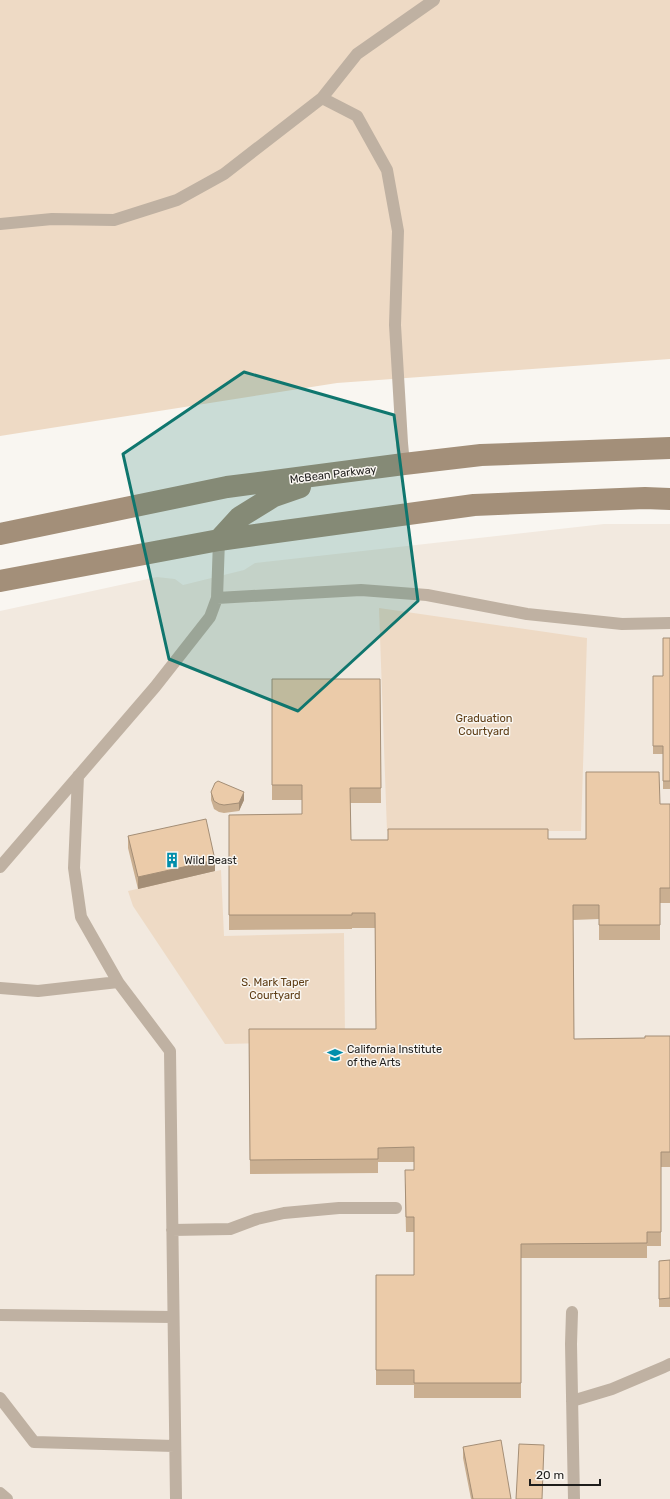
<svg xmlns="http://www.w3.org/2000/svg" width="670" height="1499" font-family="Rubik,sans-serif">
<style>
.built{fill:#f2e9df}
.green{fill:#eedac5}
.lines{fill:none;stroke-linecap:round;stroke-linejoin:round}
.service{stroke:#bfb1a2;stroke-width:12}
.secondary{stroke:#a38f79;stroke-width:22}
.wall{fill:#caaf91}
.shaded-wall{fill:#a48e76}
.building{fill:#ebcba9;stroke:#a48e76}
.marked{fill:#0f766e;fill-opacity:0.2;stroke:#0f766e;stroke-width:3;stroke-linejoin:round}
.labels{text-anchor:middle;stroke-width:3;stroke-linejoin:round;paint-order:stroke}
.street-label{font-size:11px;fill:#1e1d1b;stroke:#f9f6f1}
.park-label{font-size:11px;fill:#5e3d15;stroke:#f9f6f1}
.poi-label{font-size:11px;fill:#1e1d1b;stroke:#f9f6f1;text-anchor:start}
</style>
<rect width="100%" height="100%" fill="#f9f6f1"/>
<path class="built" d="M604,524H670V1499H0V611L157,577L175,579L183,585L244,570L255,563Z"/>
<path class="green" d="M0,0H670V359L337,383L0,436Z
M379,608L587,638L581,831H387Z
M221,870L224,936L344,933L345,1041L225,1044L133,906L128,891Z"/>
<g class="lines">
<path class="service" d="M322,98L357,116L387,170L398,231L395,325L402,443L404,464
M0,224L52,219L114,220L177,200L224,174L322,98L357,54L434,0
M217,598L361,590L427,595L527,614L622,624L670,623
M78,776L74,868L81,917L118,982L170,1051L176,1499
M0,867L155,687L210,617L217,598L219,540
M0,988L38,991L118,982
M172,1230L230,1229L257,1219L284,1213L339,1208H396
M572,1312L571,1344L574,1499
M0,1315L173,1317
M0,1398L34,1442L174,1446
M572,1401L612,1389L664,1367L670,1364
M0,1493L7,1499"/>
<path class="secondary" d="M0,534L227,487L404,464L481,455L670,448
M219,540L240,517L274,496L300,487
M0,581L219,540L474,505L645,498L670,499"/>
</g>
<path class="wall" d="M670,638V789H663V754H653V676H663Z
M272,679H380L381,803H350L351,840L586,839L660,804H670V903H660V940H599V919L573,920L574,1039L645,1038L670,1036V1167H661V1246H647V1258H521V1398H414V1385H376V1275H414V1232H406L405,1185L414,1170V1162H378V1173L250,1174L249,1029H376L375,928H352V929L229,930V815L302,814V800H272Z
M211,792L244,800L239,811L224,813L219,812L214,809L211,800Z
M128,836L215,871L138,889L128,848Z
M670,1260V1307H659V1261Z
M463,1447L511,1499H471L463,1458Z"/>
<path class="shaded-wall" d="M244,792V800L239,811V803Z
M215,860V871L138,889V877Z"/>
<path class="building" d="M663,638H670V781H663V746H653V676H663Z
M272,679H380L381,788H350L351,840H388V829H548V839H586V772H659L660,804H670V888H660V925H599V905H573L574,1039L645,1038V1036H670V1152H661V1232H647V1243L521,1244V1383H414V1370H376V1275H414V1217H406L405,1170H414V1147L378,1148V1159L250,1160L249,1029H376L375,913H352V915H229V815L302,814V785H272Z
M218,781L244,792L239,803L224,805L219,804L214,801L211,792L215,783Z
M206,819L215,860L138,877L128,836Z
M670,1260V1298L659,1299V1261Z
M501,1440L511,1499H473L463,1447Z
M519,1444L544,1445L542,1499H516Z"/>
<path class="marked" d="M244,372L394,415L418,601L298,711L169,659L123,454Z"/>
<defs>
<g id="building-bare" transform="scale(1.2)"><path d="M-4-6H4V6H1V3H-1V6H-4ZM-2.5-4.3h1.7v1.8h-1.7ZM.8-4.3h1.7v1.8H.8ZM-2.5-1h1.7V.8h-1.7ZM.8-1h1.7V.8H.8Z" fill="#018eab" stroke="#f9f6f1" stroke-width="2.5" paint-order="stroke"/></g>
<g id="university-bare" transform="scale(1.2)"><path d="M0-5L7-2L0 1L-7-2ZM-4 1L0 2.5L4 1V4Q0 6-4 4Z" fill="#018eab" stroke="#f9f6f1" stroke-width="2.5" paint-order="stroke"/></g>
</defs>
<g fill-rule="evenodd">
<use href="#building-bare" x="172" y="860"/>
<use href="#university-bare" x="335" y="1055"/>
</g>
<g class="labels">
<g class="street-label">
<text transform="translate(333 474) rotate(-7)" y="4">McBean Parkway</text>
</g>
<g class="park-label">
<text x="484" y="722">Graduation<tspan x="484" dy="13">Courtyard</tspan></text>
<text x="275" y="986">S. Mark Taper<tspan x="275" dy="13">Courtyard</tspan></text>
</g>
<g class="poi-label">
<text x="184" y="864">Wild Beast</text>
<text x="347" y="1053">California Institute<tspan x="347" dy="13">of the Arts</tspan></text>
</g>
</g>
<path d="M530 1479v6h70v-6" fill="none" stroke="#1e1d1b" stroke-width="2"/>
<text x="536" y="1479" font-size="12" fill="#1e1d1b" stroke="#f9f6f1" stroke-width="3" paint-order="stroke">20 m</text>
</svg>
